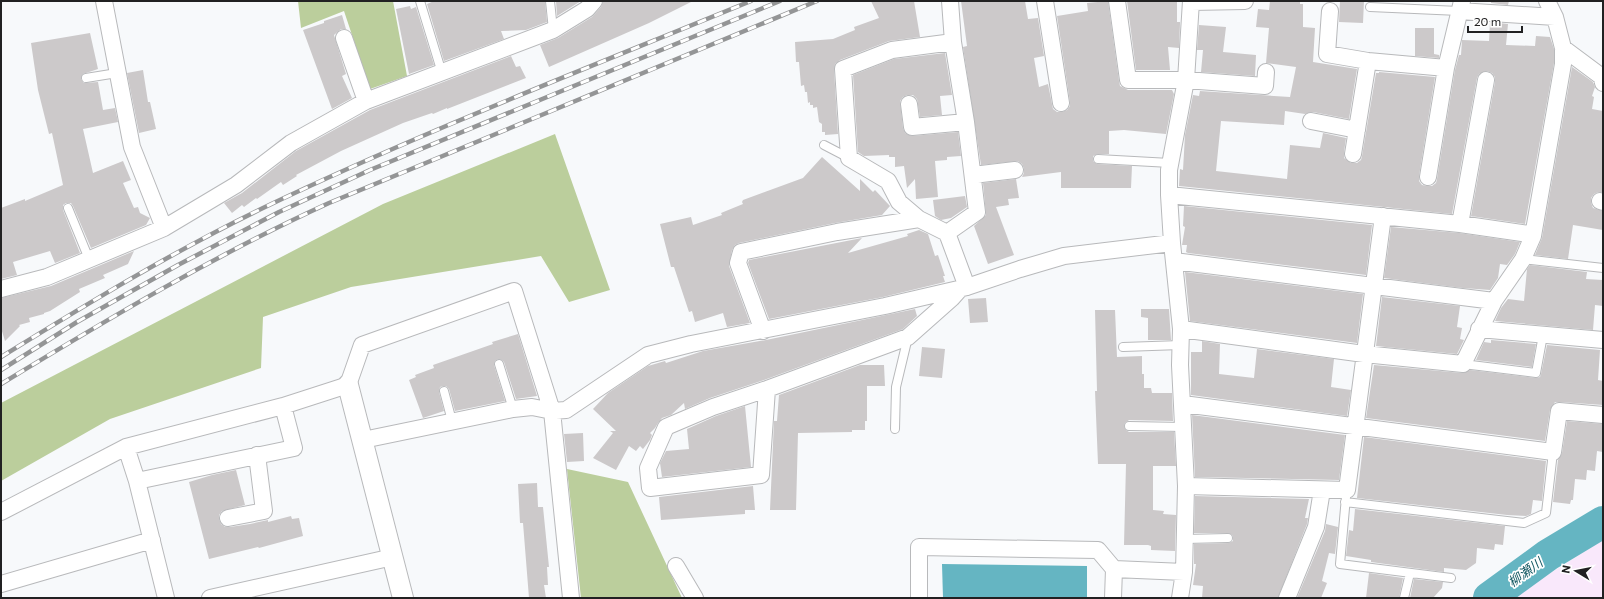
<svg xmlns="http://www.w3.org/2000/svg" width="1604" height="599" font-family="Commissioner,'Noto Sans JP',sans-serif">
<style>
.industrial{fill:#f9e8fb}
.green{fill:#bbce9c}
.water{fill:#65b5c2}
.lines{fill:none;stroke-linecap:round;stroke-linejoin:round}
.river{stroke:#65b5c2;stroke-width:32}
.building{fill:#ccc9ca}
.service-casing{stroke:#b8b9bb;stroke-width:10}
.minor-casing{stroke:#b8b9bb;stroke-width:18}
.tertiary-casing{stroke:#b8b9bb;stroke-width:22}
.service{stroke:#fff;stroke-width:8}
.minor{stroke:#fff;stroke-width:16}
.tertiary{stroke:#fff;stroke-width:20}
.rail-casing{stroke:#949596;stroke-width:4.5}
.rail{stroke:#fff;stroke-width:3;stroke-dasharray:9;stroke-linecap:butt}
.labels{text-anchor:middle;stroke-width:3.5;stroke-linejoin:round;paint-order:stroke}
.water-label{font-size:13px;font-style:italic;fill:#115761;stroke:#fff}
</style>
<rect width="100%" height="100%" fill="#f7f9fb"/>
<path class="industrial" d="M1603,540V598H1511Z"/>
<path class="green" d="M298,1H393L407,76L370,89L344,11L301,28Z
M555,134L610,290L569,302L541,256L351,287L263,317L261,368L110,419L1,481V403L383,204Z
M567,469L628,482L682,598H581Z"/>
<path class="water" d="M942,564L1087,566V598H943Z"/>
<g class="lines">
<path class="river" d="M1489,598L1548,555L1603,522"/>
</g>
<path class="building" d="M434,1H545L547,22L526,30L501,31L504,39L444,61L427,4Z
M556,1H581L557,16Z
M603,1H693L649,23L549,67L540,45L558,38L592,17L601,7Z
M871,1H914L920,37L889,41L840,60L835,64L834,70L838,134L825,135V132H822V124L819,122L817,107L813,108V105H810V102L808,103L807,92H805L804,85L801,86L799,62H796L795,42L833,39L855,30L854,27L879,18Z
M961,1H1025L1028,19L1038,18L1044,56L1034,58L1039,87L1048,84L1053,109L1057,112H1062L1067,110L1070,106V102L1057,16L1088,11L1087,3L1108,1L1119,81L1120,86L1128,90H1172L1174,94L1166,134L1124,130L1109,131V154H1098L1093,156V161L1097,164L1132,166L1131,188H1061V172L1022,177L1024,173V168L1022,164L1018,161L981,165L963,47L967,46Z
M1127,1H1177V22H1180V24L1179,48L1168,47L1170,70H1136Z
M1270,1H1300V4H1303V27L1315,28L1313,62L1357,69L1349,119L1313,112L1305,114L1285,111L1284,125L1221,121L1216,171L1287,179L1290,145L1320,148L1323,133L1346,138L1344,152V158L1351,163H1357L1361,160L1362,156L1376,73H1379V72L1435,77L1419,176V181L1422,185L1427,186H1432L1436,183L1437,179L1455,70L1459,55H1461L1462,40L1489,41L1490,22L1508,24L1506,45L1535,46L1536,36L1550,37L1554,49V63L1525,224L1471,216L1495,82V77L1492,73L1487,71L1479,74L1477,78L1452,214L1179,186L1180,169L1183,170L1185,135L1193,95L1199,96L1200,91L1290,97L1296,67L1266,63L1269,28L1256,27L1258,9L1269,10Z
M1340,1H1364L1363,23L1339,22Z
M1491,1H1509L1508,5L1491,3Z
M410,6L411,9L416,7L434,65L409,74L396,9Z
M342,15L346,29H341L334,35L346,74L342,76L352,98L332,109L303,30L324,23V21Z
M1199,25L1226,27L1223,52L1256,55L1255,76L1201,72L1203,50H1197Z
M1415,28H1434V54L1439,55V58L1415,56Z
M90,33L98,69L83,74L81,79L84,83L98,82L103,110L115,108L118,122L83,129L93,173L123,161L131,180L123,183L134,208L138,207L140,213L150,218L146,225L91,248L73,206L71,203H66L63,205V210L80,253L55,263L50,251L13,262L17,275L1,279V208L25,199V201L63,185L52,133L49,134L38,90L31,43Z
M945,53L952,95L940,96L942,115L920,117L917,99L913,95H907L903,97L900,101L903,128L905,133L912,136L958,132L961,156L947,157V160L935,161L938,197L916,199L915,179L907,188L904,166L895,167V157H889V155L864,156L858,152L853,75L894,59Z
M511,56L516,67L520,66L526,78L447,109V108L433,114L432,113L403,123L341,151L296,175L297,176L283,185L281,182L257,199L256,198L244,207L242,205L232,213L224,203L242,193L296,151L370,110Z
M1572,67L1593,82L1595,87L1592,96L1594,97L1592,109L1603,111V192H1598L1594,194L1591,198V203L1593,208L1603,211V230L1573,225L1568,259L1535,255L1542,238Z
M143,70L148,102H150L156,129L139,133L127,73Z
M822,157L860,191V179L873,192L875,190L890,206L882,215L835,223L739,243L735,245L732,250L729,266L750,323L727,327L723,313L695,322L692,311L689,312L674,267H671L660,224L691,217L693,225L722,215L721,213L743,204L742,202L743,200L803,178Z
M1016,179L1019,198L1008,199L1009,205L996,207L1014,255L988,264L974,226L986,215L983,183Z
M965,196L967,207L951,218L941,220L935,216L933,200Z
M1184,206L1372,225L1366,275L1188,253L1186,252L1187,245H1182L1185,227L1183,226Z
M1391,227L1459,233L1520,242L1515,254L1507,265L1500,264L1498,278L1490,290L1463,288L1384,278Z
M919,230L928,234L935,256L938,255L945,276H943L945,282L883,297L769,319L748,263L749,260L862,238L848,253L908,236L907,234Z
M134,251L128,264L103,275L105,278L79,289L80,292L50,311L44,313V314L29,318L30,322L19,325L20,326L5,341L1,328V298L51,286Z
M1530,265L1587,272L1586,279L1603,280V306L1595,305L1593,330L1495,321L1501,308L1508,299L1524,301L1527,269Z
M1185,272L1363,294L1357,343L1190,321Z
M1382,297L1460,306L1457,327L1462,328L1460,339L1464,340L1457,354L1376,346Z
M986,298L988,322L970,323L968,299Z
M915,309L917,316L903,329L764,380L710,398L685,409L684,403L671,415L662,418L658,423L655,428L650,433L652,435L650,440L643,449L640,446L636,451L629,446L616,470L593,458L613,433L610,431H616L593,409L608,393L648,366L665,361L666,363L703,351L766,340Z
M1141,309H1169L1171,340H1148V318L1141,317Z
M1095,310H1115L1117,357L1142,356V374H1144V388H1151L1152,393H1172L1173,421L1129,420L1125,423L1124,426L1126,430L1129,432H1174L1176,466H1153V510L1164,511L1163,514L1176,515L1175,551L1151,550V546L1148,545H1124L1126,464H1098L1095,391H1097Z
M518,334L537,396L516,399L504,362L502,360L498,359L495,361L494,365L505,401L455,411L449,389L446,386H443L440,387L439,392L444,411L423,418L409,380L416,377L415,375L434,368L433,365L493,344L492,342Z
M1491,340L1536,344L1532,367L1476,360L1484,342L1491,343Z
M1202,341L1220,344L1219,374L1254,378L1257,349L1334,359L1331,387L1351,390L1347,416L1191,395V352H1202Z
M1547,345L1600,350L1598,380L1603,381V405L1560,402H1555L1550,410L1545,441L1366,418L1374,365L1462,373L1470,370L1536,378L1540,377L1541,374Z
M922,347L945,349L942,378L919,376Z
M860,365H884L885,386H867V421H865V430H852V432L798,433L796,510H770L774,421H777L779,395Z
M745,406L751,467L662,477L660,463L666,451L689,449L687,429L716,416Z
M1192,415L1345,435L1339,480L1195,477Z
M1567,421L1603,424V452L1597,451L1595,471L1587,470L1586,480L1575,479L1573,500H1571L1570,504L1553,502L1558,460L1562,453Z
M583,433L584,461L567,462L564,434Z
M1364,437L1546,461L1542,501L1533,500L1531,514L1526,516L1507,515L1357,498Z
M236,470L245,505L222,511L219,515V519L221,524L225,527H230L250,524L268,520V522L291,516L292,519L299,518L303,536L259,548L258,547L209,559L189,482L212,475Z
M537,483L538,507H543L549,567H547L548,585H544L546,598H529L523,523H520L518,484Z
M753,486L755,510H745V514L661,520L659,497Z
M1195,496L1309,499L1305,518H1308L1307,524L1278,598H1202L1203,586L1193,585L1196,564H1194V544L1229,543L1233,541V537L1232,535L1228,533H1194Z
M1355,509L1505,526L1503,545L1495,544L1494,550L1477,548L1476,563L1466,570L1444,568V572L1371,562V560L1346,556L1349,530L1353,531Z
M1326,524L1338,527L1335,554L1329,553L1322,581L1327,583L1321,598H1297L1325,531Z
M1369,573L1403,578L1399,598H1366Z
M1414,579L1443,582L1442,588L1433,598H1410Z"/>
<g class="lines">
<g class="service-casing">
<path id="service" d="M420,1L442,73
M550,1L553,30
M1370,7L1459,11
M86,78L117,73
M824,145L849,158
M1098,159L1170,163
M68,208L89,259
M1523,259L1603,268
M1123,347L1181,345
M499,364L513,409
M1463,364L1536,373L1543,335
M444,391L452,421
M1129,426L1183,427
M895,429L896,387L908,337
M1346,497L1340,564L1451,578
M1345,502L1524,523L1546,513L1553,452
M1185,539L1228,538
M1404,598L1410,573"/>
</g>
<g class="minor-casing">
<path id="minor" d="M104,1L132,147L164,228
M1045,1L1061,103
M1117,1L1128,80H1186L1265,86L1266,72
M1547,1L1555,17L1563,48L1602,77L1603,83
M1191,2L1245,1
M1330,11L1327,54L1368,61L1446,68
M1459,11L1555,17
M344,38L366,101
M953,42L892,50L843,69L849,158L888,181L899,202L919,219L947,233L967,287
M909,104L912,127L966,122
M1311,121L1357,130
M1353,154L1368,61
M973,175L1015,170
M1428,177L1446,68L1462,1
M1169,195L1460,224L1529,234L1533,236
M1600,201L1603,202
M1460,224L1486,80
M947,233L977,212L966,122L953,42L950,1
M1174,261L1494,301
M1,289L47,277L164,228L236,185L291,143L366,101L553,30L587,9L594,1
M1181,329L1364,354L1463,364L1494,301L1523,259L1533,236L1563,64V48
M1479,329L1603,340
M763,331L738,263L741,252L837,232L919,219
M767,389L761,475L650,488L648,468L666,427L713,407L767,389L908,337L952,298L960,289
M1183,404L1553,452L1559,411L1603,415
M363,440L513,409L532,407L552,411L566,410L648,355L691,344L885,306L967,287L1020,269L1064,256L1172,243
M126,447L137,481L166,598
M137,481L294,448L283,406L348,385L362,345L514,291L552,411L571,598
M1186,486L1347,490L1383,216
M1,512L126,447L283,406
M228,518L264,511L257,455
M676,566L695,598
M1114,569L1184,572
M1,584L152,540
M210,598L393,557
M919,598V547L1098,550L1114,569L1113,598
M1180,598L1184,572L1186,486L1180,365L1181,329L1172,243L1169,195V170L1186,80L1191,1
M1287,598L1316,527L1322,490"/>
</g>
<g class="tertiary-casing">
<path id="tertiary" d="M348,385L403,598"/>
</g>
<use href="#service" class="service"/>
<use href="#minor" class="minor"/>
<use href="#tertiary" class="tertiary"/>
<g class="rail-casing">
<path id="rail" d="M1,357C87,304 172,252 263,208C422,132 588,68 751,1
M1,370L77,322L178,265L279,212L370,170L780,1
M1,384C108,319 215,255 329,203L817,1"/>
</g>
<use href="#rail" class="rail"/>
</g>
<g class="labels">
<g class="water-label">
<text transform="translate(1525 572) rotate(-36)" y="5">柳瀬川</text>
</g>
</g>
<rect width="1604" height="599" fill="none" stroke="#212122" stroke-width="4"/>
<g transform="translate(1576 571) rotate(280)" stroke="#ffffff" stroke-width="3" paint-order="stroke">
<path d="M0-3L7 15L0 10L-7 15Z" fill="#212122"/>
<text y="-6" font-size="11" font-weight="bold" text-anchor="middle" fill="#212122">N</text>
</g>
<path d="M1468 26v6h54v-6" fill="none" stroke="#212122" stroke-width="2"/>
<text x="1474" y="26" font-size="12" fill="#212122" stroke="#ffffff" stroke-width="3" paint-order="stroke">20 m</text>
</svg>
